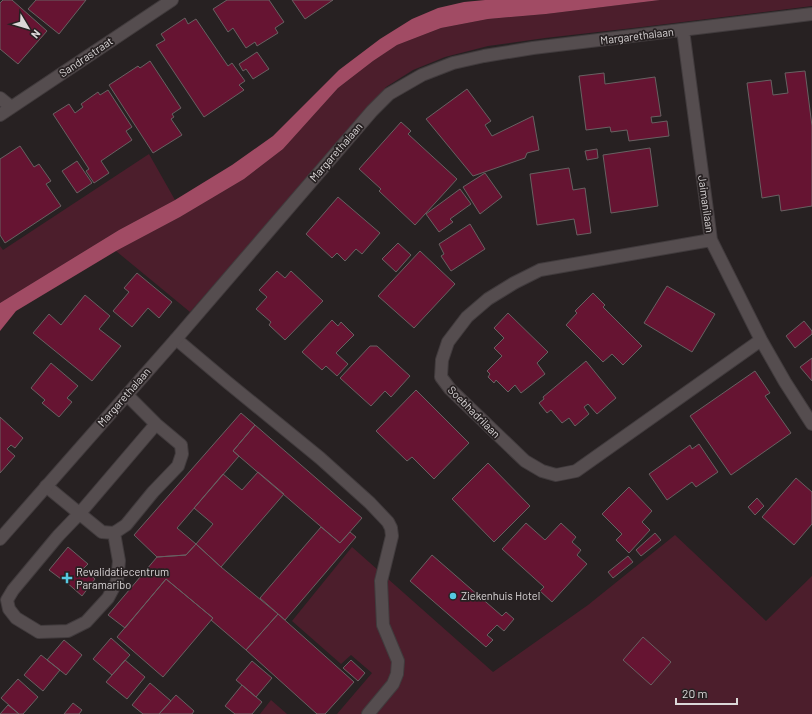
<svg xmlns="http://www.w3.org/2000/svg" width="812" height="714" font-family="Barlow,sans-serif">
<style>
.green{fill:#4c1e2c}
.water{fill:#a14b64}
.building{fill:#661432;stroke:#686162}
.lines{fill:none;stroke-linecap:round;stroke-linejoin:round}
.lane-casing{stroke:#413b3d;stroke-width:14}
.street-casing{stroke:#413b3d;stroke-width:14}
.lane{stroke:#554d4f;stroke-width:12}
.street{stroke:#554d4f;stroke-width:12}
.poi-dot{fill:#56c9e1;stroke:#272122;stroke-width:1.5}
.labels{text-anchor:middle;stroke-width:3.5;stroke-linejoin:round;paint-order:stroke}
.street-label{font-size:11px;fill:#dbd7d8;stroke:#272122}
.poi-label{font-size:11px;fill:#dbd7d8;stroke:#272122;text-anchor:start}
</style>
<rect width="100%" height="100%" fill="#272122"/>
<path class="green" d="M660,0H812V6L642,27L545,38L488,46L445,57L413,70L386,87L288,201L190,312L116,251L180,217L244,179L283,149L338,88L373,61L397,45L441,28L488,19L546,14Z
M149,154L175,200L119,230L0,303V246L3,250Z
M675,535L766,621L812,576V714H337L372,673L351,655L341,664L292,621L352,547L493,672L588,605Z
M271,700L287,714H260Z"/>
<path class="water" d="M485,0H660L546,14L488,19L441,28L397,45L373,61L338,88L283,149L244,179L180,217L116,251L16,311L0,331V303L119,230L175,200L232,165L273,136L339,70L380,39L412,19L438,8L464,2Z"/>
<path class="building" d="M3,0H12L47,31L18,64L0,49V3Z
M36,0H86L59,34L28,9Z
M227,0H269L284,22L275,28L278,33L257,46L255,42L246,48L233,28L228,32L213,9Z
M292,0H333L305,19Z
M185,18L188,24L196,19L228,66L232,63L245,81L239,85L244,90L204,117L156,45L165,40L161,34Z
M257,52L269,69L253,79L246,69L243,71L239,64Z
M150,61L181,108L172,114L174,117L171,119L182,135L153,153L109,85L138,66L140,68Z
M805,71L812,126V206L781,211L779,195L762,198L747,83L771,80L773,95L788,93L785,73Z
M604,73L605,84L655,77L661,116L651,117L652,123L667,121L669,136L629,141L627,130L611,132L610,127L586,130L579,76Z
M467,89L491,121L485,125L492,136L533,116L539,150L527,153L525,158L473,176L426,119Z
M108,90L132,127L126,131L132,140L101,161L109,173L94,183L86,171L89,169L53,114L69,104L75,113L83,107L81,104L98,92L100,95Z
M401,122L411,131L408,134L457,179L415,225L379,191L381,189L359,169Z
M20,146L34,167L39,164L51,181L46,184L61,206L5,243L0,235V159Z
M650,148L658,206L611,213L603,155Z
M597,149L598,158L587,160L585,151Z
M77,161L92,183L77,193L62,171Z
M569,168L573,190L585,188L591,233L577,235L574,219L537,225L530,174Z
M485,173L502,197L480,214L463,187Z
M460,189L471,204L450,219L453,222L439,232L426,214Z
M338,197L380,233L362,254L356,249L345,261L337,253L332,258L306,234Z
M470,224L485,249L451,271L441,256L444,254L439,244Z
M398,243L411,255L396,272L382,259Z
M420,251L455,284L414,328L378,296Z
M277,271L285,278L291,271L323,301L285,340L269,325L271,322L256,309L267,297L259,290Z
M137,273L172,302L159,318L148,308L132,327L113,311L129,292L124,288Z
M667,286L715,314L692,352L644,323Z
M593,293L605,305L603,307L642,346L623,365L612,354L603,362L566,325L577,313L575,311Z
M85,295L110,316L99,329L121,346L92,381L33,333L49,314L61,325Z
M508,313L548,352L537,363L545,374L521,393L515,385L508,392L496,380L494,383L488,377L490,374L487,371L502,356L494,348L504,338L494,328Z
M332,320L338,326L341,322L354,335L336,353L348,364L337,376L326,366L322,370L302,352Z
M804,321L812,331V334L795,348L786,336Z
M370,346H377L410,376L391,397L385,391L371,406L340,378Z
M812,358V381L800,367Z
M586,361L616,398L597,414L588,404L584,407L589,414L575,426L569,418L562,423L551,410L547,413L539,403L544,399L543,397Z
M51,363L78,386L67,398L72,402L59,417L42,403L45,400L31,388Z
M755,371L770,393L765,396L791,433L731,475L690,416Z
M416,390L469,443L434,479L412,457L407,461L376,431Z
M241,413L255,425L233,451L239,456L177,528L196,544L186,555L157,557L134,535Z
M0,417L23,438L15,448L11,445L7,449L15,456L0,473Z
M255,425L362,518L340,543L233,451Z
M699,444L718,472L696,487L692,482L667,500L649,474L690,445L692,449Z
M488,463L530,506L494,542L452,499Z
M258,472L284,494L221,567L196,544L213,524L194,508L223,474L242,490Z
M796,478L812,492V524L794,545L762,517Z
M629,487L652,511L642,522L650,530L629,553L616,540L622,534L602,514Z
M757,498L764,506L755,515L748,507Z
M526,523L545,540L561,523L576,537L572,542L581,550L577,555L587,564L552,602L540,591L544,587L502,549Z
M321,527L340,543L350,532L356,537L285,620L260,598Z
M655,533L661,540L641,556L636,550Z
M196,544L221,567L278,614L246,650L211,620L213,618L166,579L125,628L108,615L157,557L186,555Z
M68,547L88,564L83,569L95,579L82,596L65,581L67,579L64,576L61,579L49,570Z
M432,555L502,616L506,612L514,619L504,631L497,625L487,635L493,640L486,647L410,581Z
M628,556L633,562L613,578L608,572Z
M166,579L213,618L163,677L117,637Z
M278,614L354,682L325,714H317L246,650Z
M643,637L671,662L651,685L623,660Z
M111,638L130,655L112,675L93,659Z
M64,640L82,655L66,675L47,660Z
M41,655L60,670L43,691L24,675Z
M125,660L145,677L127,699L106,682Z
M351,660L365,673L358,681L343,668Z
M252,661L272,678L256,697L236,680Z
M18,679L38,697L23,714H19L1,698Z
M150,683L171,701L159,714H143L132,705Z
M242,685L262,702L252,714H235L225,706Z
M176,695L194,711L192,714H159Z
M73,703L82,710L79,714H64Z
M8,705L19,714H0Z"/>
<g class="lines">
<g class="lane-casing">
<path id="lane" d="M176,339L227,382L320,458L370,503L388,522L391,528L392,536L381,581L383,625L398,661L397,674L393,684L368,714
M46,486L102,532L114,533L126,525L153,492L178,466L182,454L181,445L156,424L127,395
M114,533L119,561L117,581L108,598L86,622L68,631L39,632L16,618L9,609L7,600L13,590L58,536L80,513L156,424"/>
</g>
<g class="street-casing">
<path id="street" d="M683,30L711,240L761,340L785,382L812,424
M0,98L11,107
M0,115L172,0
M711,240L540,270L514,283L488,299L467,317L448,342L442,360L441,377L450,389L525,461L542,471L556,475L576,471L761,340
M0,539L176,339L372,111L389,94L422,75L453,63L484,56L533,48L812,14"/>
</g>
<use href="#lane" class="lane"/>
<use href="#street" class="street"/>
</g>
<g class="poi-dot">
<path d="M65 572h4v4h4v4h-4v4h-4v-4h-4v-4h4z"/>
<circle cx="453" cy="596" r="4"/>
</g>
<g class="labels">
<g class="street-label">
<text transform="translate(637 36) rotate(-7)" y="4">Margarethalaan</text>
<text transform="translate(86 57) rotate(-34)" y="4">Sandrastraat</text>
<text transform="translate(336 152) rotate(-49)" y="4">Margarethalaan</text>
<text transform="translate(706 204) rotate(82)" y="4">Jaimanilaan</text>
<text transform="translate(124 397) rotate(-49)" y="4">Margarethalaan</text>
<text transform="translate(474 412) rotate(45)" y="4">Soebhadrilaan</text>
</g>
<g class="poi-label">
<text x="76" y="576">Revalidatiecentrum<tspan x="76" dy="13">Paramaribo</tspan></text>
<text x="461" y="600">Ziekenhuis Hotel</text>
</g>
</g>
<g transform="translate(28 28) rotate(128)" stroke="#272122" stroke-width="3" paint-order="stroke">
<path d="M0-3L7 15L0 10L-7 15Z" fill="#dbd7d8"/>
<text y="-6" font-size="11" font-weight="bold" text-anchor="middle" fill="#dbd7d8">N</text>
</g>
<path d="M676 698v6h61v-6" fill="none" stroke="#dbd7d8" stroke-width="2"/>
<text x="682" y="698" font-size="12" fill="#dbd7d8" stroke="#272122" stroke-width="3" paint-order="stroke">20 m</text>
</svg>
